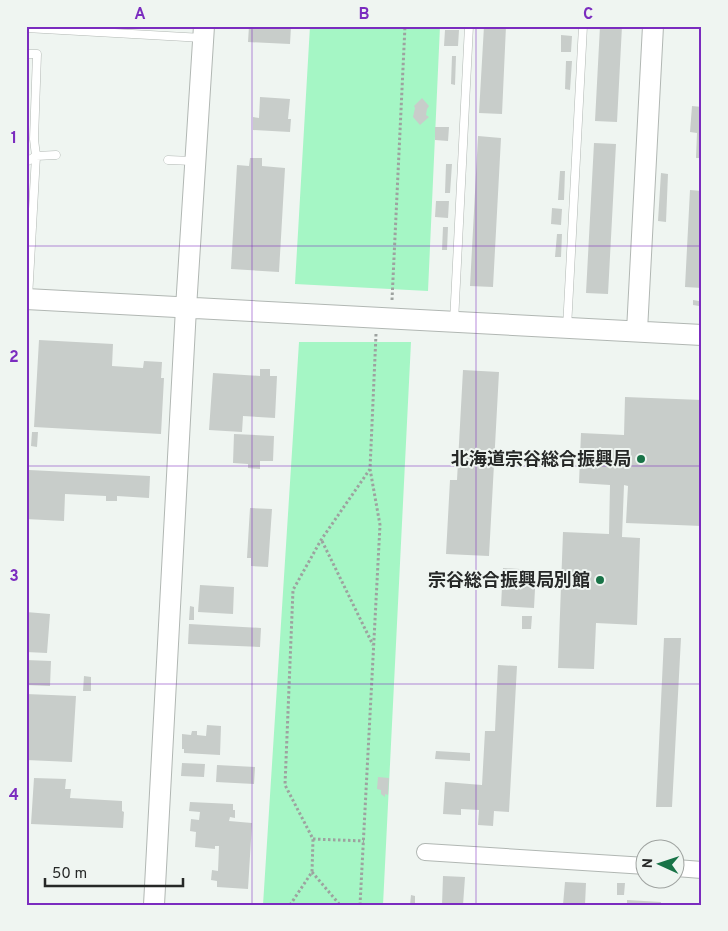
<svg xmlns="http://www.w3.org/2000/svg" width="728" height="931" font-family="Overpass,'Noto Sans JP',sans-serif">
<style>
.green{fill:#a5f6c5}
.building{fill:#c8cdca}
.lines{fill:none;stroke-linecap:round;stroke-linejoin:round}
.service-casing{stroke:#b1b7b3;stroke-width:9}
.minor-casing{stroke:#b1b7b3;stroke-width:18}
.tertiary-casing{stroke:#b1b7b3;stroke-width:22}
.path{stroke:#9da29f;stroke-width:3;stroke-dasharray:2.5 2.5;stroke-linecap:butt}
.service{stroke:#fff;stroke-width:8}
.minor{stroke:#fff;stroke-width:16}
.tertiary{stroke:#fff;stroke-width:20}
.grid{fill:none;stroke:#7b2cbf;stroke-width:1;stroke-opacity:0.55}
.poi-dot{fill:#187347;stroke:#eff5f1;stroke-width:2}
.labels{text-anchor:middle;stroke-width:4;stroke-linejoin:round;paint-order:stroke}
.poi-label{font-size:18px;font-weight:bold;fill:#262827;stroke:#eff5f1;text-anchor:end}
.neatline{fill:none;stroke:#7b2cbf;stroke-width:2}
.grid-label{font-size:16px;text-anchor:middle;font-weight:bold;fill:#7b2cbf}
</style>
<rect width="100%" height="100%" fill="#eff5f1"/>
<path class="green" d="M310,26H440L428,291L295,284Z
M299,342H411L383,905H263Z"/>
<path class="building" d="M249,26H291L290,44L248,42Z
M484,26H506L502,114L479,113Z
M600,26H622L617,122L595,121Z
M445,30H459L458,46H444Z
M561,35L572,36L571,52H561Z
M452,56H456L455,85L451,84Z
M566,61H572L570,90L565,89Z
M260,97L290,99L288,119H291L290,132L253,130V117L259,118Z
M422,98L429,106L427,109L426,115L429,117L420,125L413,117L415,108L414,106Z
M692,106L702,107V158H696L697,133L690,132Z
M435,127H449L448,141L435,140Z
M478,136L501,138L493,287L470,286Z
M594,143L616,144L608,294L586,293Z
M250,158H262V166L285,168L279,272L231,269L237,165L249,166Z
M446,164H452L450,193H445Z
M560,171H565L564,200H558Z
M661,173L668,174L666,222L658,221Z
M690,190L702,191V288L685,287Z
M436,201H449L448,218L435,217Z
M552,208L562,209L561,225L551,224Z
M443,227H448L447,250H442Z
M557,234H562L561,257H555Z
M693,300L699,301V306L693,305Z
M39,340L113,344L112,366L143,368L144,361L162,362L161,378H164L161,434L34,427Z
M260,369H270V376H277L275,418L243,416L242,432L209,430L213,373L260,376Z
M463,370L499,372L489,556L446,554L450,480H457Z
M625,397L702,400V526L626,523L628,486L624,485L622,537L640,538L637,625L596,623L594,669L558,668L563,532L609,534L610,485L579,483L581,433L624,435Z
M32,432H38L37,447L31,446Z
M234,434L274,436L273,461H260V469L248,468V464L233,463Z
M29,470L150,476L149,498L117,496V501H106V496L65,494L64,521L26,519Z
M250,508L272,509L268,567L251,566V558H247Z
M503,568L536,570L534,608L501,606Z
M200,585L234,587L233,614L198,612Z
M190,606L194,607V620H189Z
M26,612L50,614L47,653L26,652Z
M522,616H532L531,629H522Z
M189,624L261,628L260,647L188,644Z
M664,638H681L672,807H656Z
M26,660L51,661L50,686L26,685Z
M498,665L517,666L509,812L494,811L493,826L478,825L479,810L461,809V815L443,814L445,782L482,785L485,731H495Z
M84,676L91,677V691H83Z
M26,694L76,696L72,762L26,760Z
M207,725L221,726L220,755L184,753V749H182V734L191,735L192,731H197V735L206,736Z
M436,751L470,753V761L435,759Z
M182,763L205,764L204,777L181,776Z
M217,765L255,767L254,784L216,782Z
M378,777L389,778L388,795L385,794V797L381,794V790L377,789Z
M34,778L66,779L65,789H71L70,798L122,801V811L124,812L123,828L31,824Z
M190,802L233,804V810H235V818L230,817L229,821L252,823L248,889L217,887V881L211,880L212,870L218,871L219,846H215V849L195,847L196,832L190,831L191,819L199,820L200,812L189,811Z
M443,876L465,877L463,905H442Z
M565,882L586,883L585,905H563Z
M617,883H625L624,895H617Z
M411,895L415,896V905H410Z
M627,900L661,902V905H627Z"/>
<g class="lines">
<g class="service-casing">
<path id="service" d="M26,28L203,38
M26,54H37L34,139L36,156L26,162
M168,160L193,161
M28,298L36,156L56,155
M454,322L469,26
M567,328L583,26"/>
</g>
<g class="minor-casing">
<path id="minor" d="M425,852L646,866
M676,868L702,870"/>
</g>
<g class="tertiary-casing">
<path id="tertiary" d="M26,299L702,335
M637,331L653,26
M154,905L186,308L204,26"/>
</g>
<path class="path" d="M392,300L405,26
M322,541L373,645
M313,839L364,841
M312,872L340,905
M290,905L312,872L313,839L285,785L293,590L321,540L370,469
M360,905L380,525L370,469L376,334"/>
<use href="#service" class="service"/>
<use href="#minor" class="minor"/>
<use href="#tertiary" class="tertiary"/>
</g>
<path class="grid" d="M252,26V905M476,26V905M26,246H702M26,466H702M26,684H702"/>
<g class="poi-dot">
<circle cx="641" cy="459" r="5"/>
<circle cx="600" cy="580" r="5"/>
</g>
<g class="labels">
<g class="poi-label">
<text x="631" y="465">北海道宗谷総合振興局</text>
<text x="590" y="586">宗谷総合振興局別館</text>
</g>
</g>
<rect width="728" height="931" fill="none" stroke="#eff5f1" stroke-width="55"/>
<g transform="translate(660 864) rotate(273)"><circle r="24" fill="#eff5f1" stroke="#9fa3a0"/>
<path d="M0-4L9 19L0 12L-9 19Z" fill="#187347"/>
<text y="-8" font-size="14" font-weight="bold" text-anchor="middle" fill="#262827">N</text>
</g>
<path d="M45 878v8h138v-8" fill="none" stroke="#262827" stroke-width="2.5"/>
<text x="52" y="878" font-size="15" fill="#262827" stroke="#eff5f1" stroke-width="4" paint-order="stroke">50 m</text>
<rect x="28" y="28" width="672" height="876" class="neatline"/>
<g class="grid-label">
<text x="140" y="19">A</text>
<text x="364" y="19">B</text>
<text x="588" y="19">C</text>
<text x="14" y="143">1</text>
<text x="14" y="362">2</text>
<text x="14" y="581">3</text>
<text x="14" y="800">4</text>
</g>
</svg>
